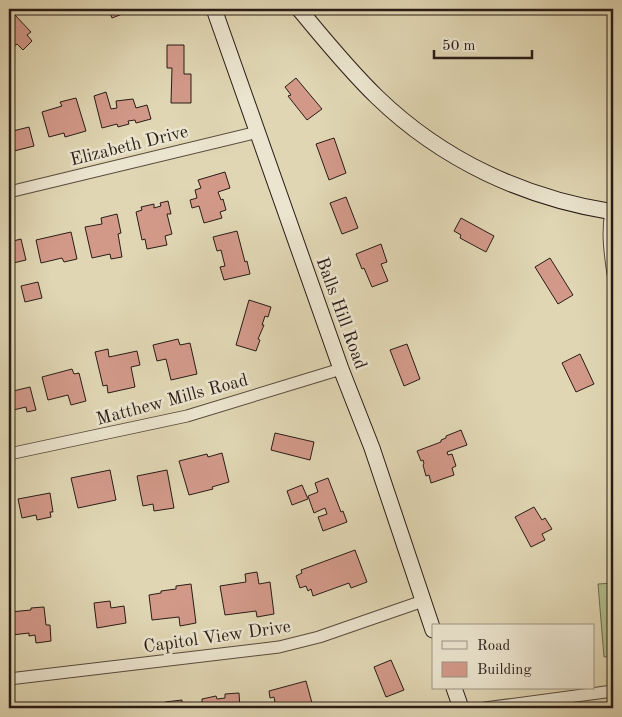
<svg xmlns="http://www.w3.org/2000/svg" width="622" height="717" font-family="'Old Standard TT',serif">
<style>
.green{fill:#b1be8d;stroke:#6d6d52}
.building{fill:#d29989;stroke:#291c16}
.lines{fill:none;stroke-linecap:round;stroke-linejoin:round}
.street-casing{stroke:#574a3d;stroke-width:13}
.secondary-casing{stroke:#291c16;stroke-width:17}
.street{stroke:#ebe4ce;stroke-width:11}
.secondary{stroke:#ebe4ce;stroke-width:15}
.labels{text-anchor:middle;stroke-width:5;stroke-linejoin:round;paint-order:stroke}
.street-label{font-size:18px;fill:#291c16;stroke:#ebe4ce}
</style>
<rect width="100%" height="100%" fill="#e0d6b3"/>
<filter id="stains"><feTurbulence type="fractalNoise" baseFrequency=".004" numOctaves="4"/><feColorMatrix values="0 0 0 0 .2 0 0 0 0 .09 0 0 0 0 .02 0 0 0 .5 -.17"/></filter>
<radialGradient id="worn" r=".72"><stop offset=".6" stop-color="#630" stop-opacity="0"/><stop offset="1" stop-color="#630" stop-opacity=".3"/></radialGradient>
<path class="green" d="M613,583V656L604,657L598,584Z"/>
<path class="building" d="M108,9H135L112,18Z
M14,14L31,32L27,35L32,41L23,50L17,44L13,47L9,42V15L11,18Z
M167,45H184V74H191V103H171L172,68H167Z
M296,78L322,109L307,120L288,96L291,95L285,87Z
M106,92L111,109L117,108L116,101L133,99L136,108L147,105L151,119L136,123L135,120L128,121L129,124L118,127L117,124L102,128L94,96Z
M76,98L86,131L65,137L64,133L49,137L42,112L62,106L60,102Z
M29,127L34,146L14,151L12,147L9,148V132Z
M334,138L346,173L329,180L316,144Z
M225,172L230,188L218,192L221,200L223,199L226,210L220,212L222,218L204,223L199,206L192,208L190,200L197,198L195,190L201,188L198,180Z
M346,197L358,228L342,234L330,203Z
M168,201L171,214H167L172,234L165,236L167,245L147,249L145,239L142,240L136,212L142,210L141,207L154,204V208L161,206L160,203Z
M117,214L121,233L118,234L122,257L111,259L110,254L92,258L85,227L102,224L101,218Z
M461,218L494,236L486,252L460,238L461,235L454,231Z
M237,231L245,262L247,261L250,274L224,280L220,267L225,266L221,250L217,251L213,237Z
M71,232L77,259L64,262L62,258L41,263L36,240Z
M21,239L26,260L9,264V242Z
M381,244L387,262L381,264L388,281L372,287L364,268L362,269L356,254Z
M550,258L573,295L558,304L535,267Z
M38,282L42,298L25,302L21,286Z
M249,300L271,307L268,317L265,316L262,325H264L258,339L260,340L256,351L236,345Z
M178,339L180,345L190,343L197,374L171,380L166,359L157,361L153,345Z
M407,344L420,379L404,386L390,350Z
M108,349L109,357L137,351L140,365L131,367L135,387L108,393L107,385L103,386L95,352Z
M580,354L594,384L576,392L562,363Z
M72,369L74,374L79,373L86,401L71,405L68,395L48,400L42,377Z
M30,387L36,410L27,412L26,407L9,411V392Z
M461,430L467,445L447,452L448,455L452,454L456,466L452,468L454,475L431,483L429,475L426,476L423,465L424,464L423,460L421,461L417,451L441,442V440L446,438V436Z
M275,433L314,442L310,460L271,450Z
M222,453L229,482L212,487L213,489L189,495L179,461L207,454L208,457Z
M110,470L116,500L78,508L71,478Z
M167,470L174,508L154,511L153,504L143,506L137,476Z
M328,478L341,512L343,511L347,522L323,531L318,517L327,514L325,508L314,513L308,496L318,492L315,483Z
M302,485L308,499L292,505L287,491Z
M50,493L53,512H50L51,517L37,520L36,515L22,518L18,499Z
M534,507L542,520L545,518L552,529L542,534L545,540L531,547L515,517Z
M613,542V568H611L608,543Z
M355,550L367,582L351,588L349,583L313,596L311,589L308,591L306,586L300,588L296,576L302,573L301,570Z
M257,572L259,584L270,582L274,614L257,617L256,611L225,615L220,586L246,582L245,574Z
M191,584L196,623L180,626L179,617L152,620L149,595L161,593V591L176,589V586Z
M110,601L111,608L124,606L126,623L97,628L94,603Z
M44,607L46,625H50L51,641L36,643L35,635L29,636V633L12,635L10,612L31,610V608Z
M391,660L404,690L386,697L374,667Z
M306,681L312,703L292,708H276L274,697L270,698L269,691Z
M239,693L240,708H202V699L216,696L217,699L225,698V694Z
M182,700V706H186V708H166L165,702Z
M113,705V708H99V706Z"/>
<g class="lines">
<g class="street-casing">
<path id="street" d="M9,192L258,132
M611,212C607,232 610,254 613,274
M9,454L187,416L341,369
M9,679L279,647L319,637L423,601
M485,708L613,691"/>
</g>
<g class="secondary-casing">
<path id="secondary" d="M214,9L341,369L372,448L433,630
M299,9C324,39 349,70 377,97C442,160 524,198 613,212
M454,688L461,708"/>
</g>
<use href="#street" class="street"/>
<use href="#secondary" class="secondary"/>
</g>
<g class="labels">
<g class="street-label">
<text transform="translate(129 145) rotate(-14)" y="6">Elizabeth Drive</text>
<text transform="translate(342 313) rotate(70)" y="6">Balls Hill Road</text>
<text transform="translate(172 399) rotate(-15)" y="6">Matthew Mills Road</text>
<text transform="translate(217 636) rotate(-8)" y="6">Capitol View Drive</text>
</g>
</g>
<rect width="622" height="717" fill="none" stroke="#e0d6b3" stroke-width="30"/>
<rect x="10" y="10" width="602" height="697" fill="none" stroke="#291c16" stroke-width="2.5"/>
<rect x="15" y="15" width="592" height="687" fill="none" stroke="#291c16"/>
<rect x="432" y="624" width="162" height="65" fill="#ebe4ce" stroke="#9d9484"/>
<rect x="442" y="641" width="25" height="8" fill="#ebe4ce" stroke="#9d9484"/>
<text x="477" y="650" font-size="15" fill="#291c16">Road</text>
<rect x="442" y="662" width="25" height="15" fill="#d29989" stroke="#9d9484"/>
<text x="477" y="674" font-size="15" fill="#291c16">Building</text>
<path d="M434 50v8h98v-8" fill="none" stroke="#291c16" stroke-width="2.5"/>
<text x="442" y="50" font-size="15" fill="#291c16" stroke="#ebe4ce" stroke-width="4" paint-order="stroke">50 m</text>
<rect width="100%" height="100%" filter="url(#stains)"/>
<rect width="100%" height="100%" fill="url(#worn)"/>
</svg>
